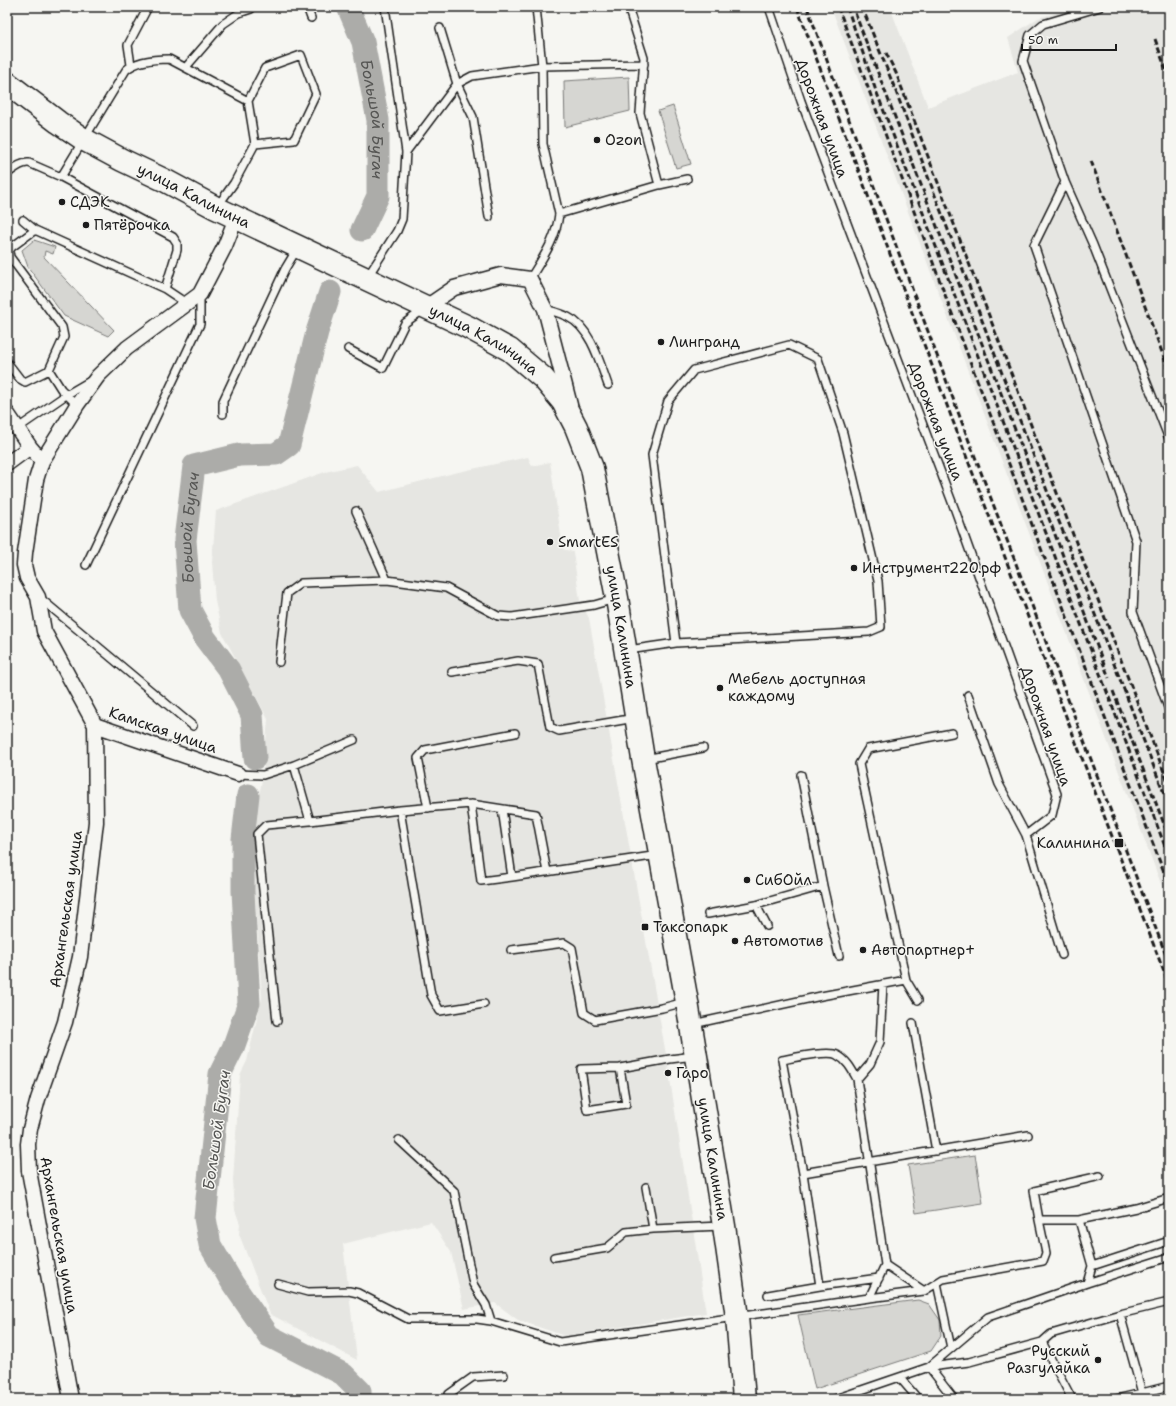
<svg xmlns="http://www.w3.org/2000/svg" width="1176" height="1406" font-family="'Shantell Sans',sans-serif">
<style>
.built{fill:#e6e6e2}
.green{fill:#d6d6d2;stroke:#797977}
.lines{fill:none;stroke-linecap:round;stroke-linejoin:round}
.river{stroke:#acaca9;stroke-width:23}
.service-casing{stroke:#1c1c1c;stroke-width:10}
.minor-casing{stroke:#1c1c1c;stroke-width:17}
.primary-casing{stroke:#1c1c1c;stroke-width:25}
.service{stroke:#f6f6f2;stroke-width:7}
.minor{stroke:#f6f6f2;stroke-width:14}
.primary{stroke:#f6f6f2;stroke-width:22}
.rail{stroke:#1c1c1c;stroke-width:3;stroke-dasharray:6 3;stroke-linecap:butt}
.poi-dot{fill:#1c1c1c;stroke:#f6f6f2;stroke-width:1.5}
.labels{text-anchor:middle;stroke-width:3;stroke-linejoin:round;paint-order:stroke}
.street-label{font-size:15px;fill:#1c1c1c;stroke:#f6f6f2}
.poi-label{font-size:15px;fill:#1c1c1c;stroke:#f6f6f2;text-anchor:start}
.water-label{font-size:16px;font-style:italic;fill:#565654;stroke:#f6f6f2}
</style>
<rect width="100%" height="100%" fill="#f6f6f2"/>
<filter id="ink" filterUnits="userSpaceOnUse"><feTurbulence type="fractalNoise" baseFrequency=".025" numOctaves="2"/><feDisplacementMap in="SourceGraphic" scale="8" xChannelSelector="R" yChannelSelector="G"/><feConvolveMatrix kernelMatrix="1 2 1 2 8 2 1 2 1" color-interpolation-filters="sRGB"/></filter>
<g filter="url(#ink)">
<path class="built" d="M831,7H890L928,107L1018,72L1008,38L1038,18L1078,7H1169V905Z
M528,457L532,466L550,462L563,549L573,552L580,601L589,618L668,1066L706,1313L565,1336L518,1320L495,1303L464,1309L451,1252L431,1222L343,1244L357,1360L270,1314L239,1234L240,1224L235,1210L233,1180L240,1075L247,1061L262,998L251,836L263,775L268,719L222,633L215,601L212,562L216,511L325,472L357,465L379,492L454,473Z"/>
<path class="green" d="M629,77L630,111L565,127L564,81Z
M673,106L691,164L676,168L658,111Z
M34,240L55,247L53,254L45,251L44,257L114,330L108,336L64,316L28,267L22,250Z
M975,1155L983,1203L916,1213L908,1165Z
M918,1300L929,1304L940,1320L941,1336L931,1351L815,1389L798,1315Z"/>
<g class="lines">
<g class="river">
<path id="s1" d="M348,7L363,42L378,120V196L362,230"/>
<path id="s2" d="M255,758L252,715L229,670L205,638L190,610L185,540L194,466L239,455L276,454L289,445L317,332L330,292"/>
<path d="M248,795L243,839V891L249,1003L233,1048L220,1074L205,1218L210,1245L233,1284L269,1336L343,1374L360,1391V1399"/>
</g>
<g class="service-casing">
<path id="service" d="M307,7L311,18
M536,7L542,66L644,64
M769,7L801,101L955,510L1057,794L1052,815L1026,835
M1100,7L1043,24L1030,35L1023,61L1065,182L1034,245L1136,541L1133,612L1169,710
M131,65L128,45L148,7
M186,67L223,24L239,13L251,9L250,7
M248,101L265,68L301,55L316,94L294,140L255,144
M406,152L457,84L440,28
M7,174C14,169 21,162 29,163L61,177L173,237L177,243V250L165,289L35,230
M61,177L126,70C137,60 155,59 169,59L248,101L255,144L234,183L217,207
M1065,182L1093,245L1169,439
M659,185L687,179
M489,217L473,117L457,84L472,76L542,66L543,144L559,214
M23,220L35,230L12,247L9,251L10,257L62,327L64,337L49,370
M368,276L397,231L402,219L406,152L385,7
M530,279C543,257 556,240 559,214L659,185L640,113L644,58L628,7
M165,289L186,303
M545,309C552,311 561,313 568,317C591,328 600,363 608,385
M348,349L383,368L405,323L423,310
M7,362L20,379L25,382L49,370L61,389L77,405
M223,414V401L285,269L297,249
M18,428L66,395L90,381
M356,511L387,580
M86,565L200,324V295
M40,598L193,726
M628,650L676,643L869,632L881,627L878,581L843,433L818,359L789,345L694,370L668,401L652,455L676,643
M279,662L287,593L301,583L387,580L446,588L498,616L512,617L594,605L615,599
M452,672L518,661L538,664L550,727L559,731L635,718
M968,695L999,784L1026,835L1062,955
M645,759L703,748
M294,765L354,740
M238,774L263,775L294,765L310,821
M471,804L481,881L512,877
M428,808L418,758L425,750L515,733
M502,809L512,877L659,855
M400,810L431,995L440,1011L484,1004
M823,886L839,956
M756,905L767,926
M708,914L756,905L823,886L801,775
M511,950L564,943L572,948L584,1013L595,1020L662,1008L685,1002
M906,980L918,1000
M277,1021L257,834L266,825L310,821L400,810L471,804L536,814L547,872
M913,1023L936,1151
M693,1024L821,996L906,980L859,764L868,749L952,733
M620,1068L626,1104L587,1110L581,1069L620,1068L670,1059L694,1056
M857,1079L870,1064L880,1042L883,984
M399,1140L454,1191L473,1284L486,1305L491,1321L560,1342L869,1298L885,1265L857,1079C852,1070 847,1060 837,1055C829,1050 793,1058 782,1060L803,1173L820,1286
M803,1173L1028,1135
M1100,1176L1034,1191L1039,1220H1079L1136,1208L1169,1198
M646,1187L653,1229
M1079,1220L1092,1266L1087,1283
M554,1257L607,1248L626,1232L653,1229L721,1226
M885,1265L924,1291L943,1279L1043,1261L1046,1253L1039,1220
M1092,1266L1169,1241
M937,1283L951,1348
M278,1284L308,1292L349,1291L358,1293L408,1319H477L491,1321
M768,1295L820,1286L879,1278
M869,1298L924,1291
M1042,1342L1072,1399
M929,1367L988,1317L1087,1283L1169,1257
M930,1367L969,1362L1042,1342L1051,1334L1120,1314L1169,1302
M900,1378L918,1399
M1142,1393L1169,1386
M448,1399L449,1394L473,1377L504,1375
M835,1399L929,1367L954,1399
M1116,1399L1142,1393L1120,1314"/>
</g>
<g class="minor-casing">
<path id="minor" d="M236,218L225,246L200,294L127,348L98,376L77,405L42,461L36,480L25,553L24,565L27,578L38,597L44,631L95,725L238,774
M426,307L454,288L501,275L530,279L545,309L570,405
M7,413L30,447L42,461
M7,464L30,447
M71,1399L29,1171L28,1144L30,1129L38,1099L65,1022L80,957L96,822L95,725"/>
</g>
<g class="primary-casing">
<g id="primary">
<path id="s3" d="M7,83L58,122L83,139L122,160L166,181L216,208L468,327L510,350L543,378L563,402L576,427L592,468L617,598L643,759L687,1002L724,1226L737,1317L744,1399"/>
</g>
</g>
<use href="#service" class="service"/>
<use href="#minor" class="minor"/>
<use href="#primary" class="primary"/>
<path class="rail" d="M797,7L957,432L1169,985
M807,7L964,428L1169,963
M838,7L951,311L1169,886
M847,7L875,88L1104,684L1169,857
M862,7L895,89L1012,400L1169,806
M855,13L1042,500L1109,678
M1155,39L1169,78
M886,53L896,73L1169,785
M1091,161L1169,371
M1113,691L1169,837"/>
</g>
</g>
<g class="poi-dot">
<circle cx="597" cy="140" r="4"/>
<circle cx="62" cy="202" r="4"/>
<circle cx="86" cy="225" r="4"/>
<circle cx="661" cy="342" r="4"/>
<circle cx="550" cy="542" r="4"/>
<circle cx="854" cy="568" r="4"/>
<circle cx="720" cy="688" r="4"/>
<rect x="1114" y="838" width="10" height="10" rx="2"/>
<circle cx="747" cy="880" r="4"/>
<rect x="641" y="923" width="8" height="8" rx="2"/>
<circle cx="735" cy="941" r="4"/>
<circle cx="863" cy="950" r="4"/>
<circle cx="668" cy="1073" r="4"/>
<circle cx="1098" cy="1360" r="4"/>
</g>
<g class="labels">
<g class="street-label">
<text transform="translate(822 118) rotate(70)" y="5">Дорожная улица</text>
<text dy="5" stroke="none"><textPath href="#s3" startOffset="219">улица Калинина</textPath></text>
<text dy="5" stroke="none"><textPath href="#s3" startOffset="543">улица Калинина</textPath></text>
<text transform="translate(936 421) rotate(69)" y="5">Дорожная улица</text>
<text dy="5" stroke="none"><textPath href="#s3" startOffset="879">улица Калинина</textPath></text>
<text transform="translate(1046 726) rotate(71)" y="5">Дорожная улица</text>
<text transform="translate(163 730) rotate(19)" y="5">Камская улица</text>
<text transform="translate(66 909) rotate(-82)" y="5">Архангельская улица</text>
<text dy="5" stroke="none"><textPath href="#s3" startOffset="1419">улица Калинина</textPath></text>
<text transform="translate(59 1235) rotate(80)" y="5">Архангельская улица</text>
</g>
<g class="poi-label">
<text x="605" y="145">Ozon</text>
<text x="70" y="207">СДЭК</text>
<text x="94" y="230">Пятёрочка</text>
<text x="669" y="347">Лингранд</text>
<text x="558" y="547">SmartES</text>
<text x="862" y="573">Инструмент220.рф</text>
<text x="728" y="684">Мебель доступная<tspan x="728" dy="17">каждому</tspan></text>
<text x="1110" y="848" text-anchor="end">Калинина</text>
<text x="755" y="885">СибОйл</text>
<text x="653" y="932">Таксопарк</text>
<text x="743" y="946">Автомотив</text>
<text x="871" y="955">Автопартнер+</text>
<text x="676" y="1078">Гаро</text>
<text x="1090" y="1356" text-anchor="end">Русский<tspan x="1090" dy="17">Разгуляйка</tspan></text>
</g>
<g class="water-label">
<text dy="6" stroke="none"><textPath href="#s1" startOffset="116">Большой Бугач</textPath></text>
<text dy="6" stroke="none"><textPath href="#s2" startOffset="248">Боьшой Бугач</textPath></text>
<text transform="translate(216 1130) rotate(-82)" y="6">Большой Бугач</text>
</g>
</g>
<rect width="1176" height="1406" fill="none" stroke="#f6f6f2" stroke-width="24"/>
<rect x="12" y="12" width="1152" height="1382" fill="none" stroke="#1c1c1c" stroke-width="1.5" filter="url(#ink)"/>
<path d="M1022 44v6h94v-6" fill="none" stroke="#1c1c1c" stroke-width="2"/>
<text x="1028" y="44" font-size="12" fill="#1c1c1c" stroke="#f6f6f2" stroke-width="3" paint-order="stroke">50 m</text>
</svg>
